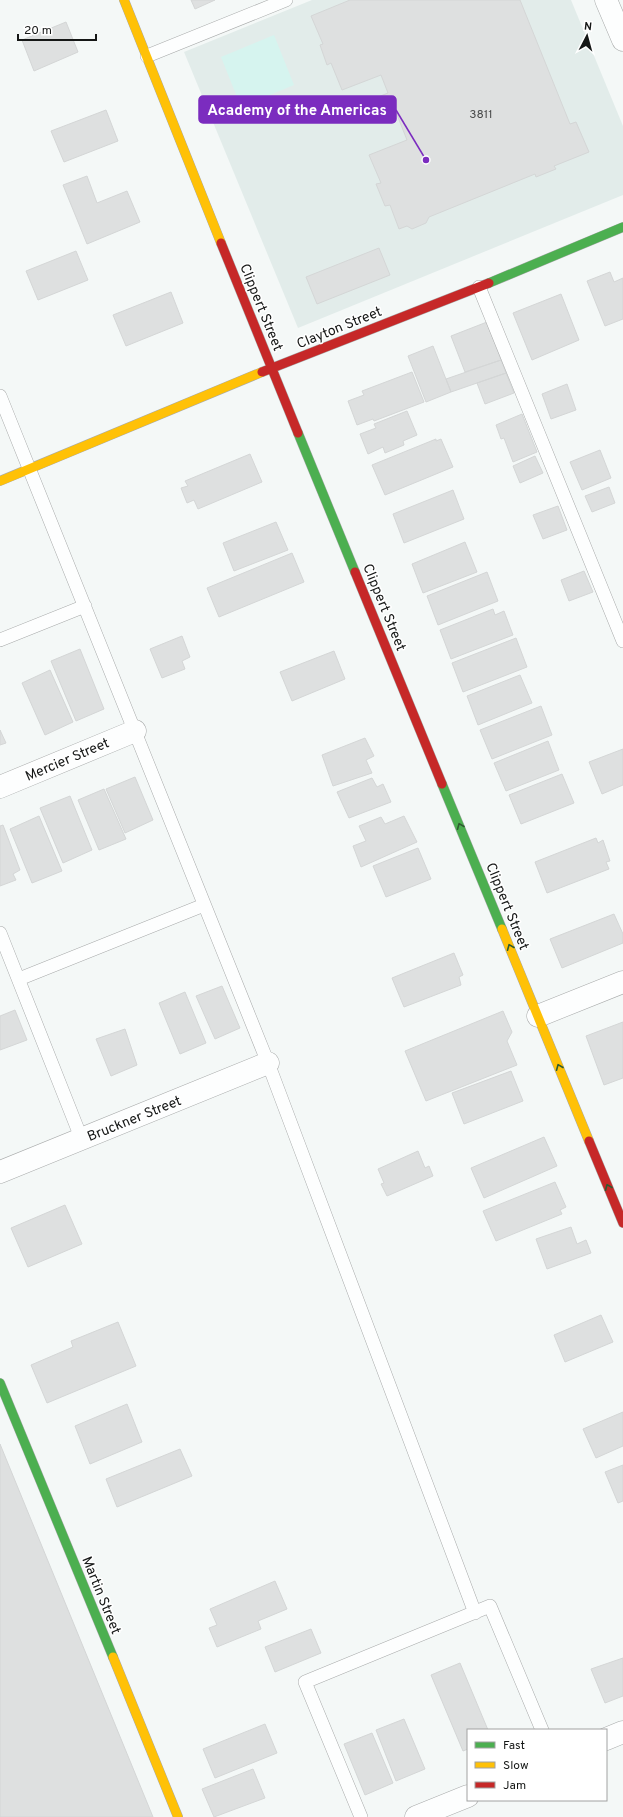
<svg xmlns="http://www.w3.org/2000/svg" width="623" height="1817" font-family="Overpass,sans-serif">
<style>
.built{fill:#e2ecea}
.green{fill:#d6f4ef}
.building{fill:#dee0e0;stroke:#d4d6d6}
.lines{fill:none;stroke-linecap:round;stroke-linejoin:round}
.lane-casing{stroke:#a9abab;stroke-width:14}
.street-casing{stroke:#a9abab;stroke-width:23}
.fast-casing{stroke:#a9abab;stroke-width:10}
.slow-casing{stroke:#a9abab;stroke-width:10}
.jam-casing{stroke:#a9abab;stroke-width:10}
.lane{stroke:#fdfefe;stroke-width:13}
.street{stroke:#fdfefe;stroke-width:22}
.fast{stroke:#4caf50;stroke-width:9}
.slow{stroke:#ffc107;stroke-width:9}
.jam{stroke:#c62828;stroke-width:9}
.oneway{stroke:#2e5b30}
.labels{text-anchor:middle;stroke-width:3;stroke-linejoin:round;paint-order:stroke}
.number-label{font-size:12px;fill:#484a4a}
.street-label{font-size:14px;fill:#151716;stroke:#fff}
.leader{fill:none;stroke:#7b2cbf;stroke-width:1.5}
.callout-dot{fill:#7b2cbf;stroke:#fff;stroke-width:1.5}
.callout{fill:#7b2cbf;stroke:#7b2cbf;stroke-width:1.5}
.callout-label{font-size:15px;text-anchor:middle;font-weight:bold;fill:#fff}
</style>
<rect width="100%" height="100%" fill="#f4f8f7"/>
<path class="built" d="M312,0H571L623,126V195L298,328L184,52Z"/>
<path class="green" d="M274,35L294,85L241,107L221,57Z"/>
<path class="building" d="M191,0H215L195,9Z
M350,0H520L570,124L576,122L589,152L554,166L556,169L536,177L535,174L429,217L426,223L412,229L407,226L399,229L390,205L385,206L376,184L381,183L369,155L407,140L392,102L382,105L378,97L388,93L381,75L342,90L331,63L327,65L320,45L323,44L311,16Z
M66,22L78,52L34,71L22,40Z
M106,110L118,141L64,162L51,131Z
M87,176L97,203L127,191L140,222L87,244L63,185Z
M379,248L390,275L317,304L306,277Z
M76,251L88,280L38,300L26,271Z
M610,272L614,282L623,278V319L605,326L587,281Z
M171,292L183,323L126,346L113,315Z
M561,294L579,340L532,360L513,313Z
M487,322L501,360L465,372L451,336Z
M433,346L451,392L426,402L408,356Z
M501,360L506,373L451,392L446,379Z
M412,372L424,402L374,421L373,419L357,425L348,401L364,395L362,391Z
M506,373L514,393L485,404L477,383Z
M567,384L576,410L551,419L542,394Z
M407,411L417,435L403,441L404,445L385,453L383,447L368,454L360,434L376,428L374,424Z
M522,414L537,452L513,462L504,438L501,439L496,425Z
M436,439V441L441,439L453,467L385,495L372,465Z
M600,450L611,478L582,490L570,462Z
M250,454L262,482L198,509L194,500L187,503L181,488L188,486L185,481Z
M535,456L543,473L520,483L513,466Z
M609,487L615,503L592,512L585,496Z
M453,490L464,519L404,543L393,514Z
M558,506L567,530L543,539L533,515Z
M276,522L288,550L234,571L223,543Z
M465,542L477,572L423,593L412,564Z
M292,553L304,582L219,617L207,588Z
M584,571L593,592L569,601L561,580Z
M487,572L498,601L438,625L427,596Z
M493,609L495,615L504,611L513,635L451,659L440,630Z
M182,636L190,657L182,661L185,669L162,678L150,649Z
M516,638L527,667L463,692L452,663Z
M80,649L104,709L76,721L51,661Z
M334,651L345,679L292,701L280,672Z
M50,670L73,722L45,735L22,683Z
M520,675L532,703L478,725L467,696Z
M541,706L552,735L492,759L480,730Z
M0,730L6,743L0,745Z
M365,738L374,756L366,760L372,773L333,786L322,755Z
M548,741L559,770L506,791L494,763Z
M623,749V785L602,794L589,762Z
M562,774L574,803L521,824L509,795Z
M135,777L153,820L125,833L106,789Z
M372,778L377,787L383,784L391,802L349,818L337,792Z
M104,789L126,839L99,850L78,800Z
M70,796L92,850L63,863L40,808Z
M39,816L62,871L32,883L10,829Z
M404,816L417,842L361,867L353,846L366,841L359,826L381,817L385,824Z
M3,825L20,870L13,874L16,880L0,886V826Z
M596,838L598,843L603,840L610,861L606,862L609,869L547,893L535,862Z
M418,848L431,879L386,897L373,866Z
M614,914L623,934V943L562,968L550,939Z
M454,953L463,975L459,977L461,985L404,1007L392,978Z
M222,986L240,1028L215,1039L196,996Z
M185,992L206,1043L180,1054L159,1003Z
M15,1010L27,1040L0,1050V1016Z
M503,1011L512,1032L507,1041L517,1065L426,1101L405,1051Z
M623,1022V1078L604,1085L586,1036Z
M125,1029L137,1065L111,1076L96,1039Z
M511,1071L523,1101L464,1124L452,1093Z
M544,1137L557,1166L484,1198L471,1168Z
M418,1151L425,1168L429,1166L433,1176L387,1196L381,1184L384,1183L378,1169Z
M555,1182L566,1207L560,1210L562,1214L496,1241L483,1211Z
M65,1205L82,1244L28,1267L11,1228Z
M571,1227L577,1244L586,1240L591,1253L547,1269L536,1239Z
M601,1315L613,1342L565,1362L554,1335Z
M118,1322L136,1366L47,1403L31,1365L73,1347L71,1341Z
M127,1404L142,1442L90,1464L75,1426Z
M623,1412V1446L596,1458L583,1429Z
M0,1444L153,1817H0Z
M180,1449L192,1476L117,1507L106,1479Z
M623,1465V1501L618,1503L605,1472Z
M275,1581L287,1609L258,1621L261,1629L217,1647L209,1628L217,1625L210,1609Z
M311,1629L321,1653L275,1672L265,1647Z
M623,1658V1696L605,1703L591,1669Z
M460,1663L488,1730H468V1749L463,1751L431,1675Z
M404,1719L425,1769L396,1781L376,1730Z
M265,1724L277,1753L215,1778L203,1749Z
M372,1733L393,1783L365,1795L344,1744Z
M253,1769L265,1798L214,1817L202,1789Z"/>
<g class="lines">
<g class="lane-casing">
<path id="lane" d="M147,56L286,0
M479,287L623,641
M0,396L268,1063L475,1613
M0,640L85,606
M0,933L82,1140
M19,979L204,905
M361,1817L305,1682L490,1606L542,1730"/>
</g>
<g class="street-casing">
<path id="street" d="M606,0L623,40
M0,787L135,731
M538,1016L623,982
M0,1172L268,1063
M606,1739L623,1732
M416,1817L468,1796"/>
</g>
<g class="fast-casing">
<path id="fast" d="M489,283L623,227
M298,433L355,572
M442,784L502,929
M0,1383L113,1657"/>
</g>
<g class="slow-casing">
<path id="slow" d="M124,0L221,243
M0,481L262,372
M502,929L589,1141
M113,1657L178,1817"/>
</g>
<g class="jam-casing">
<path id="jam" d="M221,243L298,433
M262,372L489,283
M355,572L442,784
M589,1141L623,1223"/>
</g>
<use href="#lane" class="lane"/>
<use href="#street" class="street"/>
<use href="#fast" class="fast"/>
<use href="#slow" class="slow"/>
<use href="#jam" class="jam"/>
</g>
<defs><path id="oneway-chevron" d="M-2-3.5L2.5 0L-2 3.5" fill="none" stroke-width="1.6" stroke-linecap="round" stroke-linejoin="round"/></defs>
<g class="oneway">
<use href="#oneway-chevron" transform="translate(460 826) rotate(-112)"/>
<use href="#oneway-chevron" transform="translate(510 947) rotate(-112)"/>
<use href="#oneway-chevron" transform="translate(559 1067) rotate(-112)"/>
<use href="#oneway-chevron" transform="translate(608 1187) rotate(-112)"/>
</g>
<g class="labels">
<g class="number-label">
<text x="481" y="118">3811</text>
</g>
<g class="street-label">
<text transform="translate(262 307) rotate(68)" y="5">Clippert Street</text>
<text transform="translate(339 327) rotate(-22)" y="5">Clayton Street</text>
<text transform="translate(385 607) rotate(68)" y="5">Clippert Street</text>
<text transform="translate(67 759) rotate(-23)" y="5">Mercier Street</text>
<text transform="translate(508 906) rotate(68)" y="5">Clippert Street</text>
<text transform="translate(134 1118) rotate(-22)" y="5">Bruckner Street</text>
<text transform="translate(102 1595) rotate(68)" y="5">Martin Street</text>
</g>
</g>
<path class="leader" d="M426 160L396 110"/>
<circle class="callout-dot" cx="426" cy="160" r="4"/>
<rect class="callout" x="199" y="96" width="197" height="27" rx="4"/>
<g class="callout-label">
<text x="297" y="115">Academy of the Americas</text>
</g>
<rect x="467" y="1729" width="140" height="72" fill="#ffffff" stroke="#a1a2a2"/>
<rect x="475" y="1742" width="20" height="6" fill="#4caf50" stroke="#a1a2a2"/>
<text x="503" y="1749" font-size="12" fill="#151716">Fast</text>
<rect x="475" y="1762" width="20" height="6" fill="#ffc107" stroke="#a1a2a2"/>
<text x="503" y="1769" font-size="12" fill="#151716">Slow</text>
<rect x="475" y="1782" width="20" height="6" fill="#c62828" stroke="#a1a2a2"/>
<text x="503" y="1789" font-size="12" fill="#151716">Jam</text>
<g transform="translate(587 36) rotate(6)" stroke="#ffffff" stroke-width="3" paint-order="stroke">
<path d="M0-3L7 15L0 10L-7 15Z" fill="#151716"/>
<text y="-6" font-size="11" font-weight="bold" text-anchor="middle" fill="#151716">N</text>
</g>
<path d="M18 34v6h78v-6" fill="none" stroke="#151716" stroke-width="2"/>
<text x="24" y="34" font-size="12" fill="#151716" stroke="#ffffff" stroke-width="3" paint-order="stroke">20 m</text>
</svg>
